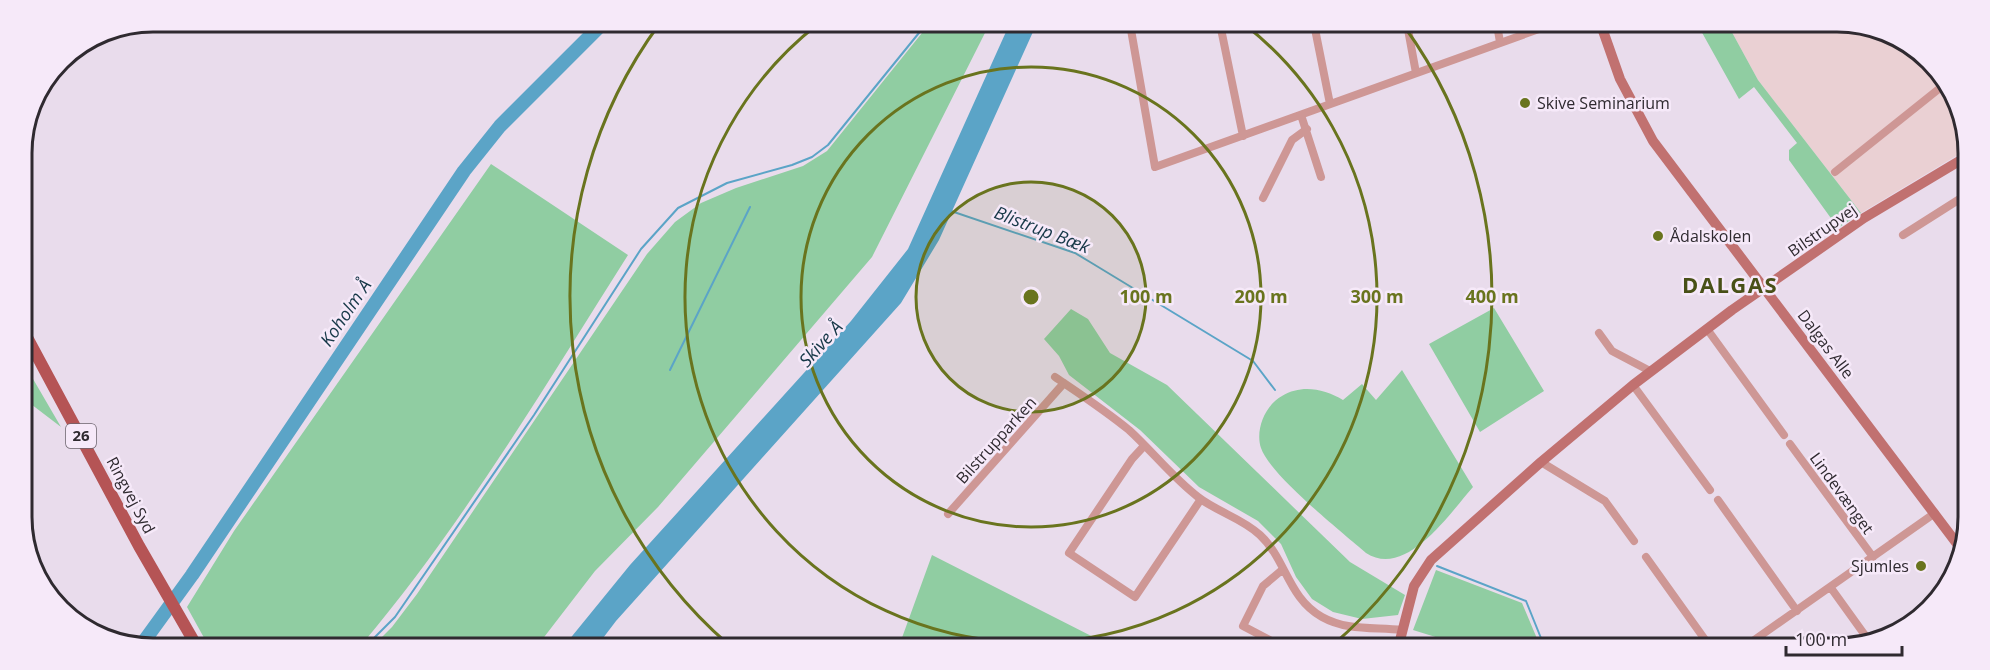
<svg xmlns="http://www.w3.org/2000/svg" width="1990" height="670" font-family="'Open Sans',sans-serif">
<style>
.industrial{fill:#ead0d3}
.green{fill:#90cda2}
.water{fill:#5ba4c7}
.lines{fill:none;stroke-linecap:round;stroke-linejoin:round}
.stream{stroke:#5ba4c7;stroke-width:2}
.river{stroke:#5ba4c7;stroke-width:14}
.street{stroke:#ce9795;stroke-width:8}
.secondary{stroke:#c17170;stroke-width:10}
.primary{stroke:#b55455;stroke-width:12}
.ring{fill:none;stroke:#69741e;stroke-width:3}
.poi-dot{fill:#69741e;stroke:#f6e9f9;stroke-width:2}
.labels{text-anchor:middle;stroke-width:5;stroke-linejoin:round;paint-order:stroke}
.shield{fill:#f6e9f9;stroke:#6b636c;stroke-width:1.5}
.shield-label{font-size:15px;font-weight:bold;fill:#2f2a30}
.poi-label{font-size:16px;fill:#2f2a30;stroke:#f6e9f9;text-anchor:start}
.street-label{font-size:16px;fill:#2f2a30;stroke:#f6e9f9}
.water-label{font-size:18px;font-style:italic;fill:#173848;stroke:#f6e9f9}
.district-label{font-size:22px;font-weight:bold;letter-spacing:1.5px;fill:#485017;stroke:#f6e9f9}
.rim{fill:none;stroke:#2f2a30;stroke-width:3}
.centre{fill:#69741e;stroke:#f6e9f9;stroke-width:3}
.ring-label{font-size:18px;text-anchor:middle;font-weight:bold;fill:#69741e;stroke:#f6e9f9;stroke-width:5;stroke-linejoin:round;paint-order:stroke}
</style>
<rect width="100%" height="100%" fill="#e9dcec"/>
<path class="industrial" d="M1728,25L1872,26L1936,66L1967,128L1966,150L1861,213L1758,80Z"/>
<path class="green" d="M930,23H990L872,257L658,507L595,571L538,645H374L392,627L417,594L647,254L675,222L701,203L736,188L803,166L827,151Z
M1707,25H1728L1758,80L1861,213L1838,228L1789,160V150L1797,143L1754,87L1739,99L1700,29Z
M491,164L628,255C545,386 463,524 363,643L360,645H208L187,607L234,531Z
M1494,308L1544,391L1480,432L1429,344Z
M1071,309L1088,319L1110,353L1167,385L1350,562L1405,595L1398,615L1362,619L1333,612L1312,599L1296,577L1281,544L1258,521L1199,487L1140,430L1069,375L1059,356L1044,339Z
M22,360L61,427L23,398Z
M1402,370L1473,487C1449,514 1406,579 1366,553C1342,532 1270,475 1261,448C1255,430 1265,405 1282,396C1302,384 1324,389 1343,400L1362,384L1376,400Z
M932,555L1113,647L899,646Z
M1436,570L1522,603L1541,648H1457L1458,644L1413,630Z"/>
<path class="water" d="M1010,23H1037L939,240L901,303L616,621L597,646H564L630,565L851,321L908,249Z"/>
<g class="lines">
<path class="stream" d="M951,211L1075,253L1090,262L1253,361L1275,390
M670,370L750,207
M1437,566L1526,601L1545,648
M367,645L395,617L534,415L641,249L678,208L727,183L792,165L812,157L828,145L927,23"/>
<path class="river" d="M142,644L192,575L464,171L500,126L604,22"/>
<path class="street" d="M1130,24L1155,167L1550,25
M1220,24L1243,136
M1314,24L1330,104
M1407,24L1416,73
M1497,25L1500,42
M1301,115L1321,177
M1959,162L1966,173
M1835,172L1945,84
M1263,198L1292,140L1307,129
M1903,235L1966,195
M1707,329L1784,435
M1599,333L1612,351L1650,371
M1055,377C1080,394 1106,411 1129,430C1153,452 1172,477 1198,497C1217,512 1242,518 1260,535C1286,559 1288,598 1322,617C1347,631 1374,627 1402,630
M1633,385L1710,490
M1790,444L1873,557
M1144,446L1132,459L1069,553L1135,597L1201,499
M1541,462L1605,501L1634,541
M1718,500L1797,611
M948,514L1064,383
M1646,557L1711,648
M1282,570L1263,586L1243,626L1283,647
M1831,588L1867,638
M1759,637L1766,649
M1743,648L1935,513"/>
<path class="secondary" d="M1601,25L1620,79L1653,141L1964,553
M1398,648L1414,586L1431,560L1541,462L1633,385L1732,310L1864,218L1966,157"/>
<path class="primary" d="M22,328L139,546L196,645"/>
</g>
<circle cx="1031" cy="297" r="115" fill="#69741e" fill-opacity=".12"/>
<g class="ring">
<circle cx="1031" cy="297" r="115"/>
<circle cx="1031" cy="297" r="230"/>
<path d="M1244 24A346 346 0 1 1 818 24"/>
<path d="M729 645A461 461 0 0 1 660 23M1404 26A461 461 0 0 1 1333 645"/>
</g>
<g class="poi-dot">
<circle cx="1525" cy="103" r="6"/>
<circle cx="1658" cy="236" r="6"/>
<circle cx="1921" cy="566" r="6"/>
</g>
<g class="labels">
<rect class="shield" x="66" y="424" width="30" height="24" rx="4.5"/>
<g class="shield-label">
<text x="81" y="441">26</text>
</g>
<g class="poi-label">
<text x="1537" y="109">Skive Seminarium</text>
<text x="1670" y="242">Ådalskolen</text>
<text x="1909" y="572" text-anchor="end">Sjumles</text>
</g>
<g class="street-label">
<text transform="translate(1822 230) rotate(-35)" y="6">Bilstrupvej</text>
<text transform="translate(1826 344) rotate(53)" y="6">Dalgas Alle</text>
<text transform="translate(996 440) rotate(-48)" y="6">Bilstrupparken</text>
<text transform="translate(1842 493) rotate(54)" y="6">Lindevænget</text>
<text transform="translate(131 495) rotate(62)" y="6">Ringvej Syd</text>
</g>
<g class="water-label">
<text transform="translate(1042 230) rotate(21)" y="6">Blistrup Bæk</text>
<text transform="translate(346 313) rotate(-56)" y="6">Koholm Å</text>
<text transform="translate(821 344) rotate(-48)" y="6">Skive Å</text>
</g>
<g class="district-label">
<text x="1730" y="293">DALGAS</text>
</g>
</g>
<path d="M0 0H1990V670H0ZM153 32H1837A121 121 0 0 1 1958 153V517A121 121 0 0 1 1837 638H153A121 121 0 0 1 32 517V153A121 121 0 0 1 153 32Z" fill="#f6e9f9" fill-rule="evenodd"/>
<path class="rim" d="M153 32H1837A121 121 0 0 1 1958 153V517A121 121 0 0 1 1837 638H153A121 121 0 0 1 32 517V153A121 121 0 0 1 153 32Z"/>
<circle cx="1031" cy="297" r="9" class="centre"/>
<g class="ring-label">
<text x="1146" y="303">100 m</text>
<text x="1261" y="303">200 m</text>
<text x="1377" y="303">300 m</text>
<text x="1492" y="303">400 m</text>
</g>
<path d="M1786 646v9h116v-9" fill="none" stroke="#2f2a30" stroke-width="3"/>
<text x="1795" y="646" font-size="18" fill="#2f2a30" stroke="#f6e9f9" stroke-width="4.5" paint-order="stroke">100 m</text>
</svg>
